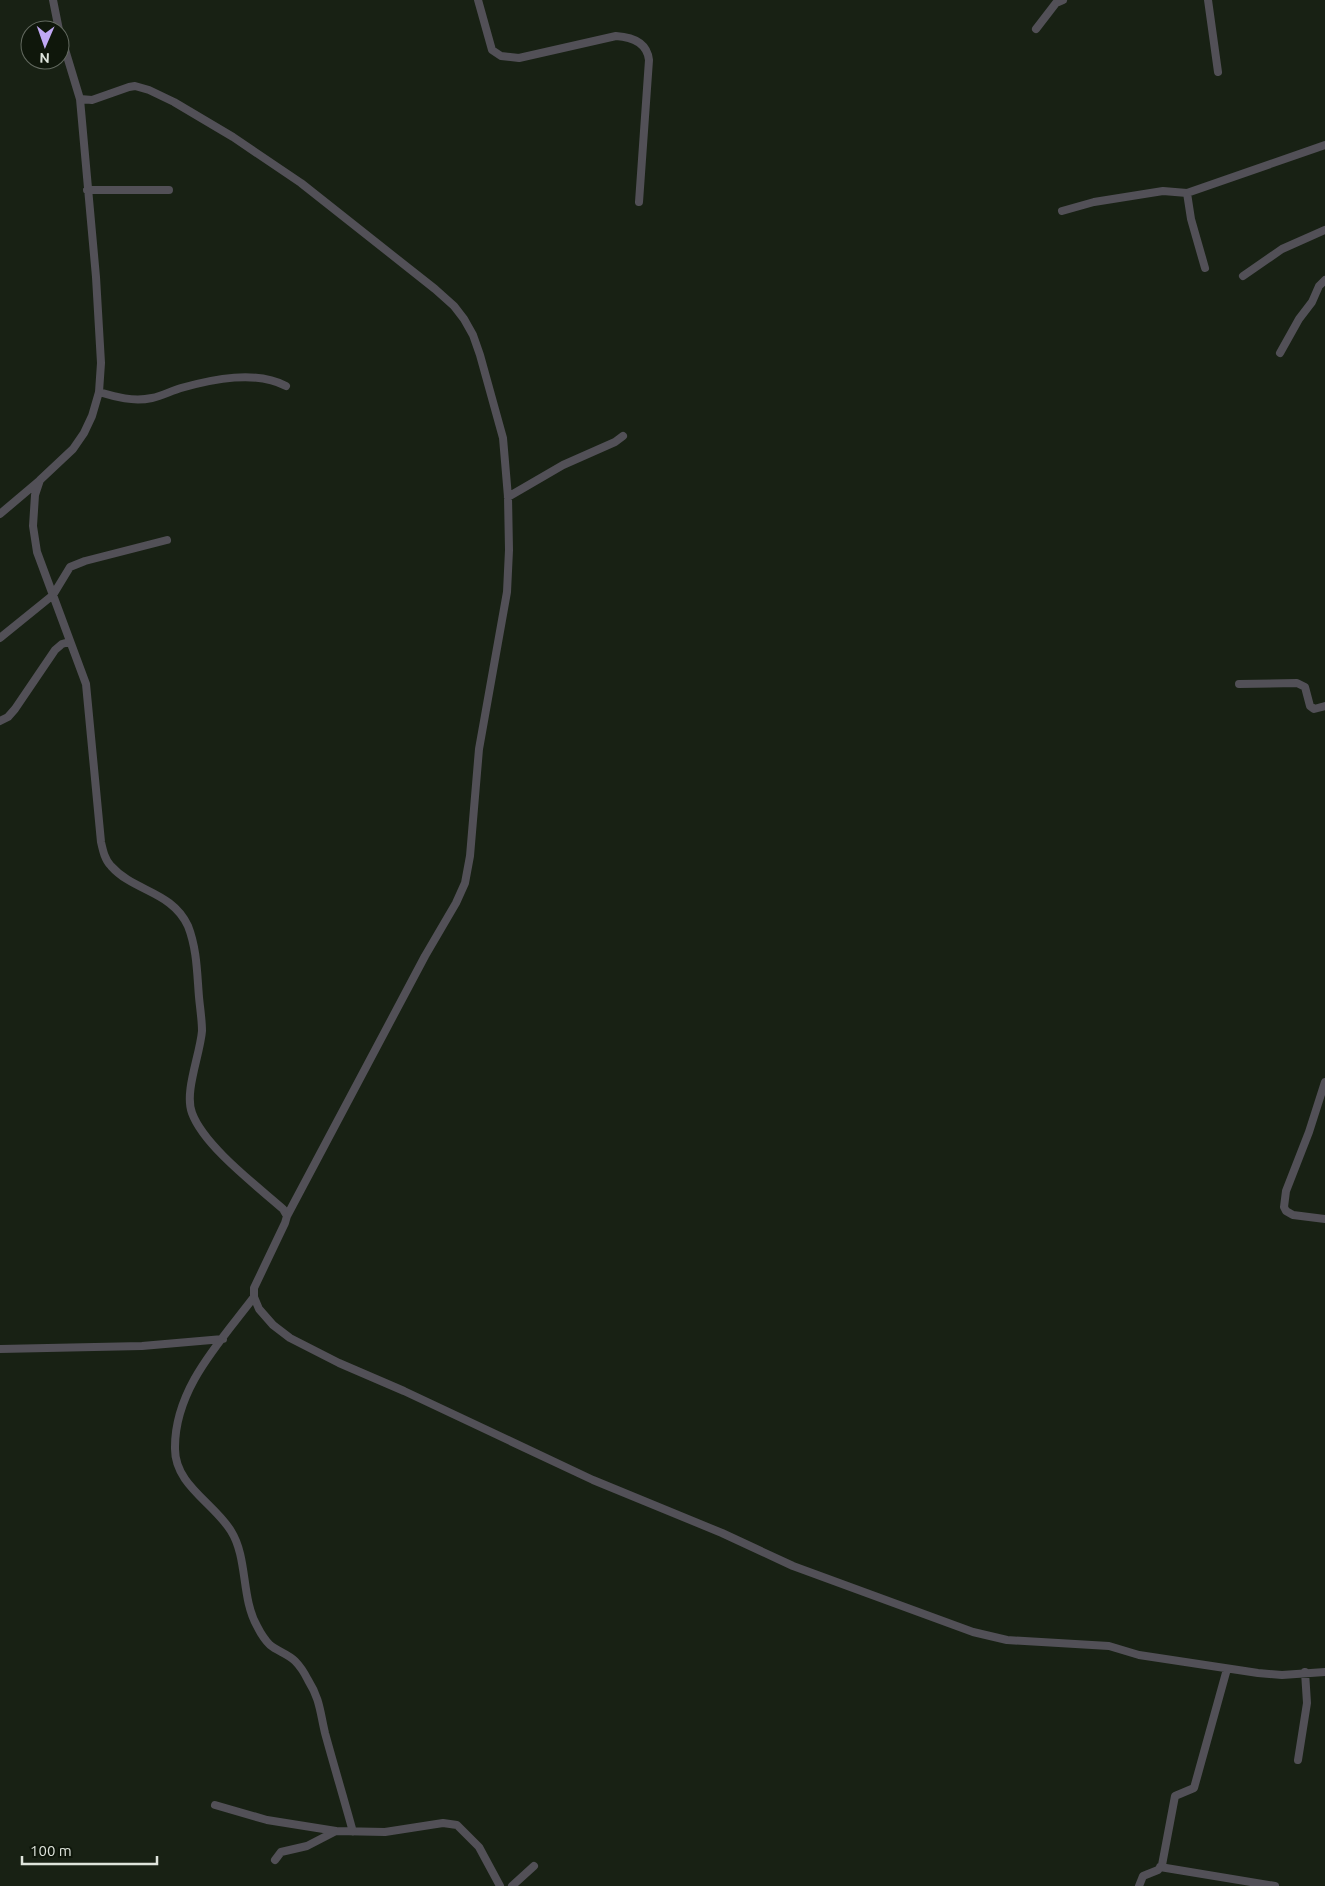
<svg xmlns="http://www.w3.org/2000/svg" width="1325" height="1886" font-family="Ubuntu,sans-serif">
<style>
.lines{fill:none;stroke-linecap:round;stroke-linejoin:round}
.street{stroke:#525057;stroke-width:8}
</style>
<rect width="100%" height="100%" fill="#182114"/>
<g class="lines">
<path class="street" d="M53,0L59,30
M478,0L492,50L501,56L519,58L616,36C632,37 647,42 649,60L639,202
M1208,0L1218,72
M1036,29L1056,3L1063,0
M60,33L80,99L96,277L101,363L99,392L92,416L84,433L73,449L40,480L35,495L33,526L37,552L86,684L101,842C103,851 105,860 111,866C134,892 172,891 188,926C197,949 197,973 199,997C200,1008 202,1020 202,1031C200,1055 184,1092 192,1113C204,1146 257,1186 283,1209L287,1216L285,1223L254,1288V1297L259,1309L273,1325L290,1338L339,1363L404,1391L593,1480L722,1533L793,1566L973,1632L1007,1640L1109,1646L1139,1655L1258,1673L1282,1675L1325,1672
M80,99L92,100L129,87L135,86L149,90L174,102L233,137L301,183L435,289L454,306L464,319L473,335L480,355L503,438L508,497L509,550L507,592L479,749L470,856L465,883L456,903L425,956L287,1216
M87,190H169
M1187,193L1191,219L1205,268
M1062,211L1094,202L1163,191L1187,193L1325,145
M1243,276L1282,249L1325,230
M1280,353L1299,319L1312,302L1319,286L1325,280
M99,392C116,397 133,402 152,398C162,396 171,391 181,388C213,379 256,370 286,386
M508,497L563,465L615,442L623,436
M0,514L39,481
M0,638L53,595L70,567L85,561L167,540
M1239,684L1297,683L1305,687L1310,706L1314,709L1325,706
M0,721L8,717L15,709L55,650L62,644L69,642
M1325,1082L1309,1132L1286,1191L1284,1207L1286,1211L1293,1215L1325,1219
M254,1297C220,1342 174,1389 175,1449C175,1485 214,1503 231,1531C248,1558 241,1598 257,1626C260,1632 265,1640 270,1645C277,1651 288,1654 295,1661C300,1666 305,1674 308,1680C320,1699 320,1712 325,1733C334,1766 344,1799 353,1832
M0,1349L142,1346L223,1339
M1298,1760L1307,1703L1305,1672
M215,1805L267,1820L336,1831
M275,1860L281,1852L307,1846L336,1831L385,1832L443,1823L457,1825L479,1847L500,1886
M1160,1867L1275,1886
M512,1886L534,1866
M1139,1886L1143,1876L1158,1870L1162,1865L1175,1796L1194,1788L1227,1669"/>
</g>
<g transform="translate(45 45) rotate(182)"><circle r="24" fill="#0f170b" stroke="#62695f"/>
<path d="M0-4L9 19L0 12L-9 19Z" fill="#c0a8f4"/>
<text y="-8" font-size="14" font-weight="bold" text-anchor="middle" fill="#dee4dc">N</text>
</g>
<path d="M22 1856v8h135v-8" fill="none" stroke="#dee4dc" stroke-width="2.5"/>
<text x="30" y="1856" font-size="15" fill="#dee4dc" stroke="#0f170b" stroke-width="4" paint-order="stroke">100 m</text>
</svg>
